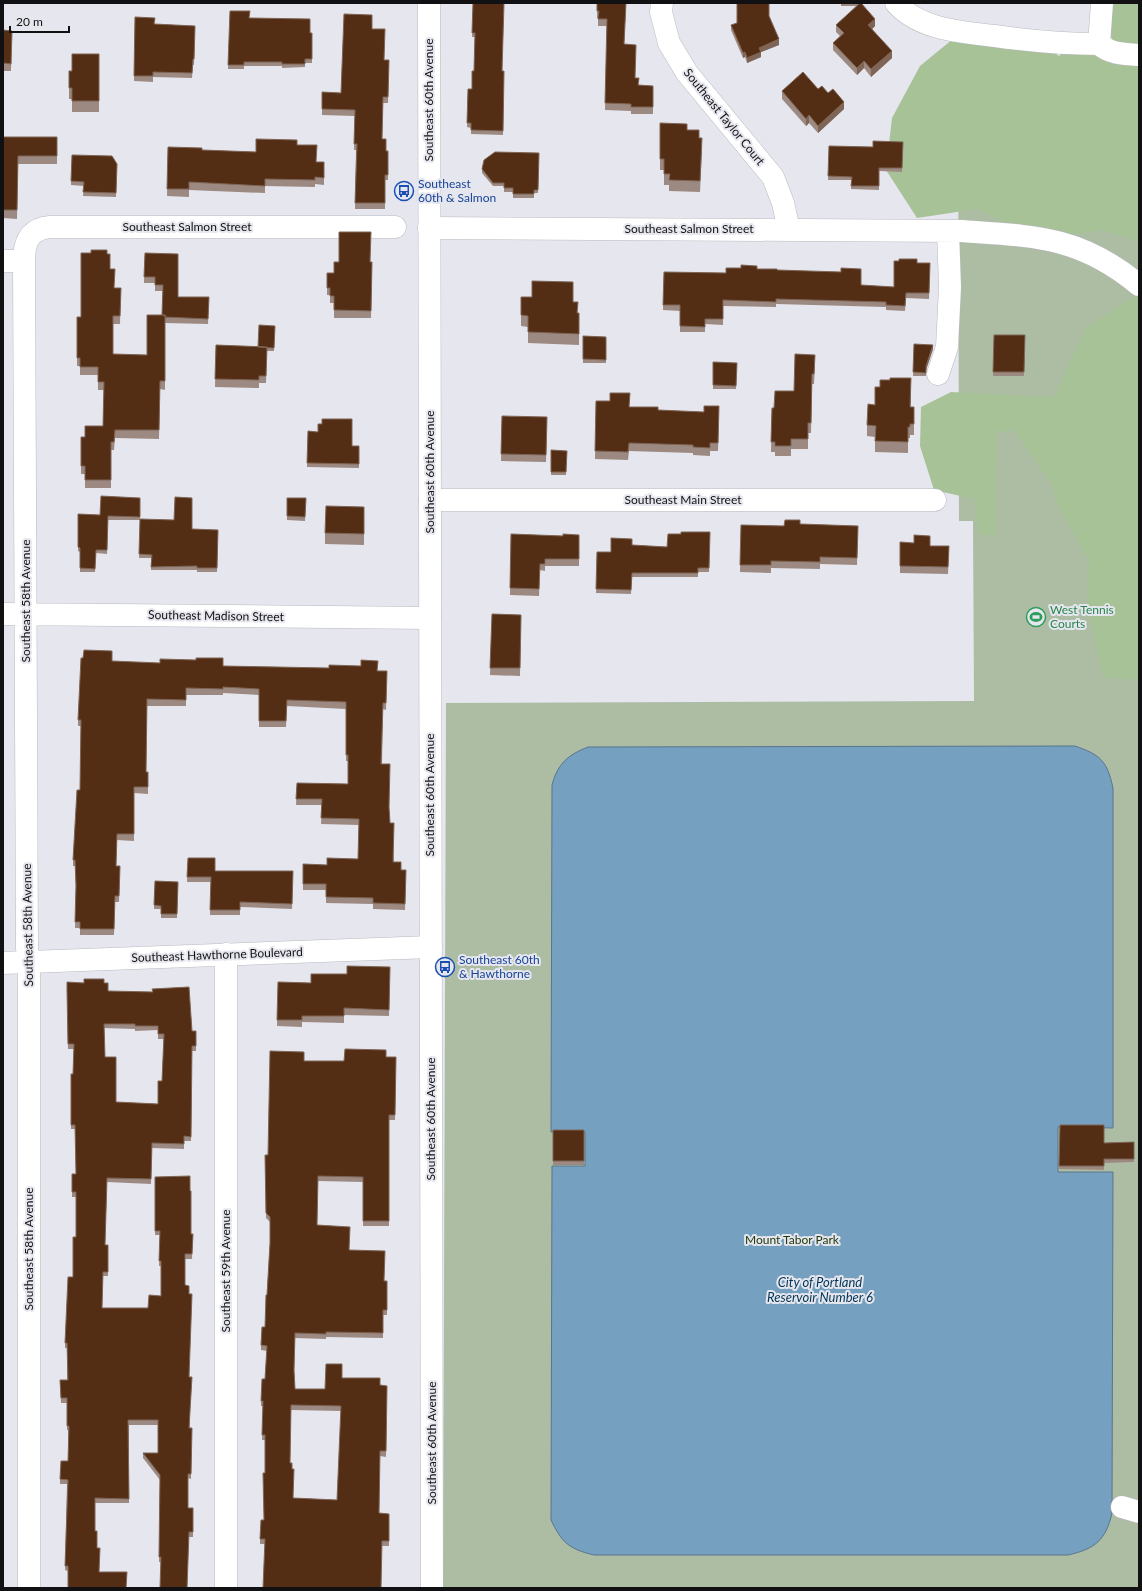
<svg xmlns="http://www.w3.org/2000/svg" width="1142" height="1591" font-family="Lato,sans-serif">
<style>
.green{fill:#adbda4}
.forest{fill:#a7c297}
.water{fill:#76a0c0;stroke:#58758c}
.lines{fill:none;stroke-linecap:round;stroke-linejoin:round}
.minor-casing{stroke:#b9b9c0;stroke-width:23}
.major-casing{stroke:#b9b9c0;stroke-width:23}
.minor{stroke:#fff;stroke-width:22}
.major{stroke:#fff;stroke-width:22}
.wall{fill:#9c8a82;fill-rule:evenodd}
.shaded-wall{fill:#7f6556}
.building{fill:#532e15;stroke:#7f6556;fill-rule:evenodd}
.labels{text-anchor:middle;stroke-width:4;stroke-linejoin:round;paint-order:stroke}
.street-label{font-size:12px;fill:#111113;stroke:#e6e6ee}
.transit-label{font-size:12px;fill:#164399;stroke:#e6e6ee;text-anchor:start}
.leisure-label{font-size:12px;fill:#27864d;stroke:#e6e6ee;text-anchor:start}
.park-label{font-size:12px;fill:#20390c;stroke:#e6e6ee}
.water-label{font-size:13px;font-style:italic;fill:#003555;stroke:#e6e6ee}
</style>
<rect width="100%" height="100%" fill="#e6e6ee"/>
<path class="green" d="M958,55L1139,76V1588H443L446,703L974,701L973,521H959Z"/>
<path class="forest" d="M1102,3H1139V242L1104,230L1037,239L977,209L917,218L886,170L892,118L920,66L959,34L1031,35L1059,56L1075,41L1115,51Z
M1136,295L1139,296V680L1103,677L1088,610L1089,560L1056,502L1052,485L1014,430L997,432L996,535H979L974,499L934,490L920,446L921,407L951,392L1054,397L1085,329Z"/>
<path class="water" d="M1075,746C1101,755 1107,761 1113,788V1128L1058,1127V1172H1113L1112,1513C1106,1540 1095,1549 1068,1555H594C569,1549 562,1543 551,1520L552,1166H585V1132H551L552,785C558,763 568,755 588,747Z"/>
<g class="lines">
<g class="minor-casing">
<path id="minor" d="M662,3L661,12L669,43L687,73L773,177L783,203L789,230
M896,3C920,30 962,32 995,36C1030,41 1064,44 1099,44
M1099,44C1110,54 1124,54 1139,55
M1099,44L1102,3
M429,228L962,231C1034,236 1080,236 1139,285
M3,261H24
M938,374L947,347L950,287L948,231
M430,500H935
M3,614L430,618
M226,954V1588
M3,963L431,947
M1122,1507L1139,1512
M29,1588V962L27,948L24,261C24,242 29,229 50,227H395"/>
</g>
<g class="major-casing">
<path id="major" d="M429,3L432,1588"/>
</g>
<use href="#minor" class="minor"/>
<use href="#major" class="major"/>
</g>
<path class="wall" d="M473,3L502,71H504L503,135L471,134V128L467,127L468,89H472L474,71L475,37H472Z
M597,3H626L624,44L635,78L639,85L653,86V114H631V111L605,110L607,26H598V18H597Z
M841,3H861L875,26L872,29L892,58L871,77L864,68L857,75L833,50V43L840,36L836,32V25L857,6H841Z
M230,11L249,18L310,33H312V63H305V67L282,68V66H244V69H228Z
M769,16L779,45L761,52V57L747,63L745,57L743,58L731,30V25Z
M135,17L155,24L195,26L194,65H193L192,78L153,77V82L134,81Z
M372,29L384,60H389L388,103H383L382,139L386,151H388V180H385V209H355L356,150H354L355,116L322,115V92L341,93Z
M3,30L12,31L11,71H3Z
M99,54V112H72V99H69V71H72Z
M818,89L844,109L818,133L809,123L806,126L782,99V91Z
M660,123L687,130L699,138L702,149L700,192L669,191V185H664V170H660Z
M3,137H57V164H18L17,219L3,218Z
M903,142L902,172L879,171V190L851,189V180H828L829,146L873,147Z
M297,145L316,162H324V185L315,184V187L265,186V193L189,190V197L167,196L168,147L202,150L256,152Z
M539,153L538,193H534V198H513V192H504V186H493L482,173V169Z
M117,164L116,197L83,196L84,186L71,185V181Z
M145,253L178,297H209L208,324L165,323V390L160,389L159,439L115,438L114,450H111V488H85V474H81V437H85L103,426L104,390H98V375H80V366H77V317H81L107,254L114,288H121L120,324H113V354L147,355L162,315L163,291H155V283H144Z
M370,262H372L371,318H334V303H330V295H327V273H334Z
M917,263H930L929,299L906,298L905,311L886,310V307L776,304V307L723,306V325L705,324V332H680V311L663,310L664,272L726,273L757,269L777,270L861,285L894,287Z
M521,297L573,302L578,313H579V345L528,343V327L521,326Z
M275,326L274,351H267L266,383H259V388L215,387L216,345L258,347Z
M994,335H1025L1024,376H993Z
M583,336L606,337V363H583Z
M914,344L933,349L926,370V376H913Z
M713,362L737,363L736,389H713Z
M815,365L814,384H812L811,433H808V449H791V456H775V452H771L772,408H774L794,391Z
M911,389V407H914V435H910V438H908V453L875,452V437L867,436V425L875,405Z
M596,401L629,407L658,410L719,414L718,451H710V456L693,455V453L629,451L628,460L595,459Z
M502,416L547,425L546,462L501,461Z
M308,431L352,446H359V468L307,467Z
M551,450L567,451L566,475H551Z
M140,498V519L192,529L218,530L217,572H197V570H151V558H139L140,520H108L107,554L96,553L95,572H80V552L78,551V514L100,515Z
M287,498H306L305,521L287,520Z
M364,507V545L325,544V533Z
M800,524L858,526L857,565L820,564V569L771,568V573L740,572L741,525L784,526Z
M710,532L709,572H698V577H632L631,594L596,593L597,552H611L632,545L667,547L681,534Z
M511,534L563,536L579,535V566H545V571L540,570L539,596L510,595Z
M900,542L930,546H949L948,574L900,573Z
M492,614L521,615L520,676L490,675Z
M223,666L387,671L386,710L383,709L382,764L389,809L390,823L394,862L401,870H406L405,910L373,909V904L326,903V890H303V864L327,865L358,859L359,825L321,824L322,805H296L297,783L348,784V761H346V709L287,706L286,727H259V695L223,693V695H186V706H147L146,772H148V794L134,793V841L117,840L116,866H120L119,902H115L114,935H80V928H75L76,888L75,866H73V860L80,790L81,726H78V720Z
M188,858L215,871H293L292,909L240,907V915H210L211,882H187Z
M155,881L178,882L177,918H161V909H154Z
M390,967L389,1016L344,1015V1023L302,1022V1027L277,1026L278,982L311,983L347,974Z
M84,983L108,991L192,1031H196V1051H192L191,1141H184V1149L152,1148L151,1184L107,1182L105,1245H108V1276H103L102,1308H148L161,1296V1266H159L160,1235H155V1177L191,1234H193L192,1259H185V1285L189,1377L190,1428H192L191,1479L188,1478V1508H193V1537H189L161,1562H159L160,1480L143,1458V1453H158V1425H129V1503H95L68,1571L65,1570L67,1484H60V1479L68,1461V1430H67V1403H61L60,1380H67V1348H65V1343L73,1277L76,1237V1197H72V1174H76L75,1129H71V1074H73L74,1049H68L67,990ZM104,1028L135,1029V1031L158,1030V1039H164L162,1081L158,1104L116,1102L105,1057Z
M386,1057H396L395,1120H389V1226H363V1182L318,1181L317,1225L350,1250L384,1281H387V1315H383V1338L326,1337V1339L295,1338L294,1372L295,1389H325L342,1378L380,1385L387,1386L386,1457L380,1456L379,1513L389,1514V1546L260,1544V1539L264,1520L265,1473V1440H262L263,1406H261V1401L265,1379L267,1351L261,1350V1345L265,1327L270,1243V1222L266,1218L265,1160L268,1155L304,1061H344ZM291,1410L341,1411L337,1500L293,1498L292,1469L290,1463Z
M1060,1125L1104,1143L1134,1142V1162L1104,1163V1170L1059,1169Z
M553,1130H584V1165H553Z"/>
<path class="shaded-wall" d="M875,19V26L868,33V25Z
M779,39V45L759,53V48Z
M892,51V58L871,77V69Z
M745,52V57L743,58V53Z
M761,52V57L747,63V58Z
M864,61V68L857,75V68Z
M844,102V109L818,133V126Z
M809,115V123L806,126V119Z
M933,345V349L926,370V376V366Z"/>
<path class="building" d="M473,3H504L502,71H504L503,131L471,130V123H467L468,89H472V71H474L475,33H472Z
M597,3H626L624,44L636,45L635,78H639L638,85L653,86V107H631V104L605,103L607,19H598L599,11H597Z
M737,3H769V16L779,39L759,48L761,52L747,58L745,52L743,53L731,25L737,23Z
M860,3H861L875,19L868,25L892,51L871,69L864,61L857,68L833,43L844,33L836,25Z
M230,11H250L249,18L310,19V33H312V59H305V64H282V62H244V65H228Z
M344,14L372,15V29H385L384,60H389L388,97H383L382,139H386V151H388V175H385V203H355L357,144H354L355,110L322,109V92L341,93Z
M135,17L155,18L154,24L195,26L194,59H193L192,73L153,72V76H134Z
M3,30L12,31L11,64L3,63Z
M72,54H99V101H72V88H69V71H72Z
M803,72L818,89L822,86L828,93L833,89L844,102L818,126L809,115L806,119L782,91Z
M660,123L687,124V130H699V138H702L700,181L669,180L670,174H664V159H660Z
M3,137H57V156H18L17,210H3Z
M256,139L297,140V145H317L316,162H324V178L315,177V180L265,179V186L189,182V189H167L168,147L202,148V150L256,152Z
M873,141L903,142L902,168H879V186H851L852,177L828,176L829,146L873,147Z
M495,152L539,153L538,190H534V194H513V188H504V183H493L482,169L484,160Z
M72,155L112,156L117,164L116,193L83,192L84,182L71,181Z
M339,232H371L370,262H372L371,311L334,310V296H330V288H327V273H334V262H339Z
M91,250H107V254H110V269H115L114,288H121L120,316H113V354L147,355V315H165V381H160L159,430H115L114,442H111V480H85V466H81V437H85V426H103L104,382H98V367H80V358H77V317H81V253H91Z
M145,253L178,254V297H209L208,319L165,317V315H162L163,285H155V277H144Z
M899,259H917V263H930L929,293H906L905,306L886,305V302L776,299V302L723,300V319H705V327L680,326V305H663L664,272L726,273V268H741V265L757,266V269H777V270L841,272V268L861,269V285L894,287V261H899Z
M532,281L573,282V302H578L577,313H579V334L528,332V316L521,315V297H532Z
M259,325L275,326L274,348L258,347Z
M994,335H1025L1024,372H993Z
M583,336L606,337V360L583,359Z
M914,344L933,345L926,366V373L913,372Z
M216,345L267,347L266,376H259V380L215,379Z
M795,354L815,355L814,374H812L811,423H808V439H791V446H775V442H771L772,408H774L775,391H794Z
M713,362L737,363L736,386L713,385Z
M890,378H911L910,407H914V424H910V427H908V442L875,441L876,426L867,425L868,404L875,405V387H880V380H890Z
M610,393H630L629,407H658V410L704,412V406H719L718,443H710V448L693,447V445L629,443L628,452L595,451L596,401H610Z
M502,416L547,417L546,455L501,454Z
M322,419H352V446H359V464L307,463L308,431L318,432V424H322Z
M551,450L567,451L566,472H551Z
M101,496L140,498V517L108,516L107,550H96L95,569L80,568V548L78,547V514L100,515Z
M175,497L192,498V529L218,530L217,568H197V566L151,567L152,555L139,554L140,519L174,520Z
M287,498H306L305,517L287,516Z
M326,506L364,507V534L325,533Z
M785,520H800V524L858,526L857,558L820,557V562L771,561V565H740L741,525L784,526Z
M681,532H710L709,568H698V573H632L631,590L596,589L597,552H611V538L632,539V545L667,547L668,534H681Z
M511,534L563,536V534L579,535V559H545V564H540L539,589L510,588Z
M914,535L930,536V546H949L948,567L900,566V542L914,543Z
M492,614L521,615L520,668H490Z
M84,650L112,651V661L160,663V659L196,660V658H223V666L329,668V665L361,666V660L378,661L377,671H387L386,703H383L381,764H390L389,807L390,823H394L393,862H401V870H406L405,904L373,903V898L326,897V884H303V864L327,865V858L358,859L359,819L321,818L322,799H296L297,783L348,784V755H346V702L287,700L286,721H259V689L223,687V689L186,688V700L147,699L146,772H148V787H134V834H117L116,866H120L119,896H115L114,929H80V922H75L76,885L75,860H73L77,790H80L81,720H78L81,658H83Z
M188,858H215V871H293L292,904L240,902V910H210L211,877H187Z
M155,881L178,882L177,914H161V906L154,905Z
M347,966L390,967L389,1010L344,1008V1016H302V1020H277L278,982L311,983V974H347Z
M84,979H104V983H108V991L153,992L152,989L189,987L192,1031H196V1046H192L191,1137L184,1136V1144L152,1143L151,1179L107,1178L105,1245H108V1272H103L102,1308H148L149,1295L161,1296V1261H159L160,1231H155V1177L190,1176V1191H191V1234H193L192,1254H185V1285L189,1286V1294H192L189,1377H192L189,1428H192L191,1474H188V1508H193V1532H189L187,1588H160L161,1557H159L160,1475L143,1453H158V1420H128L129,1499L95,1498V1531H97V1548H100L99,1572H127L126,1588H68V1566H65L68,1480L60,1479L61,1461H68L69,1426H67V1398H61L60,1380H68L67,1343H65L68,1277H73V1237H76V1192H72V1174H76L75,1125H71V1074H73L74,1044H68L67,990V982L84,983ZM104,1024H135V1026H158V1034H164L162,1081H158V1104L116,1102V1057H105Z
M345,1049L386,1050V1057H396L395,1115H389V1221H363V1177L318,1176L317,1225L350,1227L349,1250L385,1251L384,1281H387V1310H383V1333L326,1332V1334L295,1333L294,1370L295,1389H325L326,1364H342V1378H380V1385L387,1386L386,1451H380L379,1513L389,1514V1541H382L381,1588H263L265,1539H260L261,1520H264L263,1473H265V1435H262L263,1401H261L262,1379H265L267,1346L261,1345L262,1327H265L266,1295H267L270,1243V1217L266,1213L265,1155H268L270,1051L304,1052V1061H344ZM291,1405L341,1406L337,1500L293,1498L294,1469H292V1463H290Z
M1060,1125H1104V1143L1134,1142V1159H1104V1166H1059Z
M553,1130H584V1161H553Z"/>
<defs>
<g id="bus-ring" transform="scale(1)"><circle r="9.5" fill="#e6e6ee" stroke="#1a4fb4" stroke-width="1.5"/><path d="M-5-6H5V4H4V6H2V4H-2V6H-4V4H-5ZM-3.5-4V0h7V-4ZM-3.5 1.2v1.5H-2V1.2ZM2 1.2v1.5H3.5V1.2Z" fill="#1a4fb4"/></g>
<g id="stadium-ring" transform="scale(1)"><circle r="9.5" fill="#e6e6ee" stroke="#2e9e5b" stroke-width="1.5"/><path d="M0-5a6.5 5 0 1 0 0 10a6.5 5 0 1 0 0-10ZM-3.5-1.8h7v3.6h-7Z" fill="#2e9e5b"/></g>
</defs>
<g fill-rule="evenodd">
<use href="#bus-ring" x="404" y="191"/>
<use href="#stadium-ring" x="1036" y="617"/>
<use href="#bus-ring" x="445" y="967"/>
</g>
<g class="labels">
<g class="street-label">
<text transform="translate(429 100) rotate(-90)" y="4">Southeast 60th Avenue</text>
<text transform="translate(724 117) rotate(51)" y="4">Southeast Taylor Court</text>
<text x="187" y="231">Southeast Salmon Street</text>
<text x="689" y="233">Southeast Salmon Street</text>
<text transform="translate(430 472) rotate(-90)" y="4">Southeast 60th Avenue</text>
<text x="683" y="504">Southeast Main Street</text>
<text transform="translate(26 601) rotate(-90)" y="4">Southeast 58th Avenue</text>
<text transform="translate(216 616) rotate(1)" y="4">Southeast Madison Street</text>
<text transform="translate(430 795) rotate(-90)" y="4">Southeast 60th Avenue</text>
<text transform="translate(28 925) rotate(-91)" y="4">Southeast 58th Avenue</text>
<text transform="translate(217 955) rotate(-2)" y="4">Southeast Hawthorne Boulevard</text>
<text transform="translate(431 1119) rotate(-90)" y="4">Southeast 60th Avenue</text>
<text transform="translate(29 1249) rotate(-90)" y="4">Southeast 58th Avenue</text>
<text transform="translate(226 1271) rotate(-90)" y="4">Southeast 59th Avenue</text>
<text transform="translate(432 1443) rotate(-90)" y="4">Southeast 60th Avenue</text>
</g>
<g class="transit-label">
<text x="418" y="188">Southeast<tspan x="418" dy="14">60th &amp; Salmon</tspan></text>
<text x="459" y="964">Southeast 60th<tspan x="459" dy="14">&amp; Hawthorne</tspan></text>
</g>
<g class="leisure-label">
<text x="1050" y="614">West Tennis<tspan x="1050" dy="14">Courts</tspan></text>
</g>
<g class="park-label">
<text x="792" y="1244">Mount Tabor Park</text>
</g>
<g class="water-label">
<text x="820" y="1287">City of Portland<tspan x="820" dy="15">Reservoir Number 6</tspan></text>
</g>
</g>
<rect width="1142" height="1591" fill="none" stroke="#111113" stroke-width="8"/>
<path d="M10 26v6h59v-6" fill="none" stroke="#111113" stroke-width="2"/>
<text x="16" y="26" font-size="12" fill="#111113" stroke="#e6e6ee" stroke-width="3" paint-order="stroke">20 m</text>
</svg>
